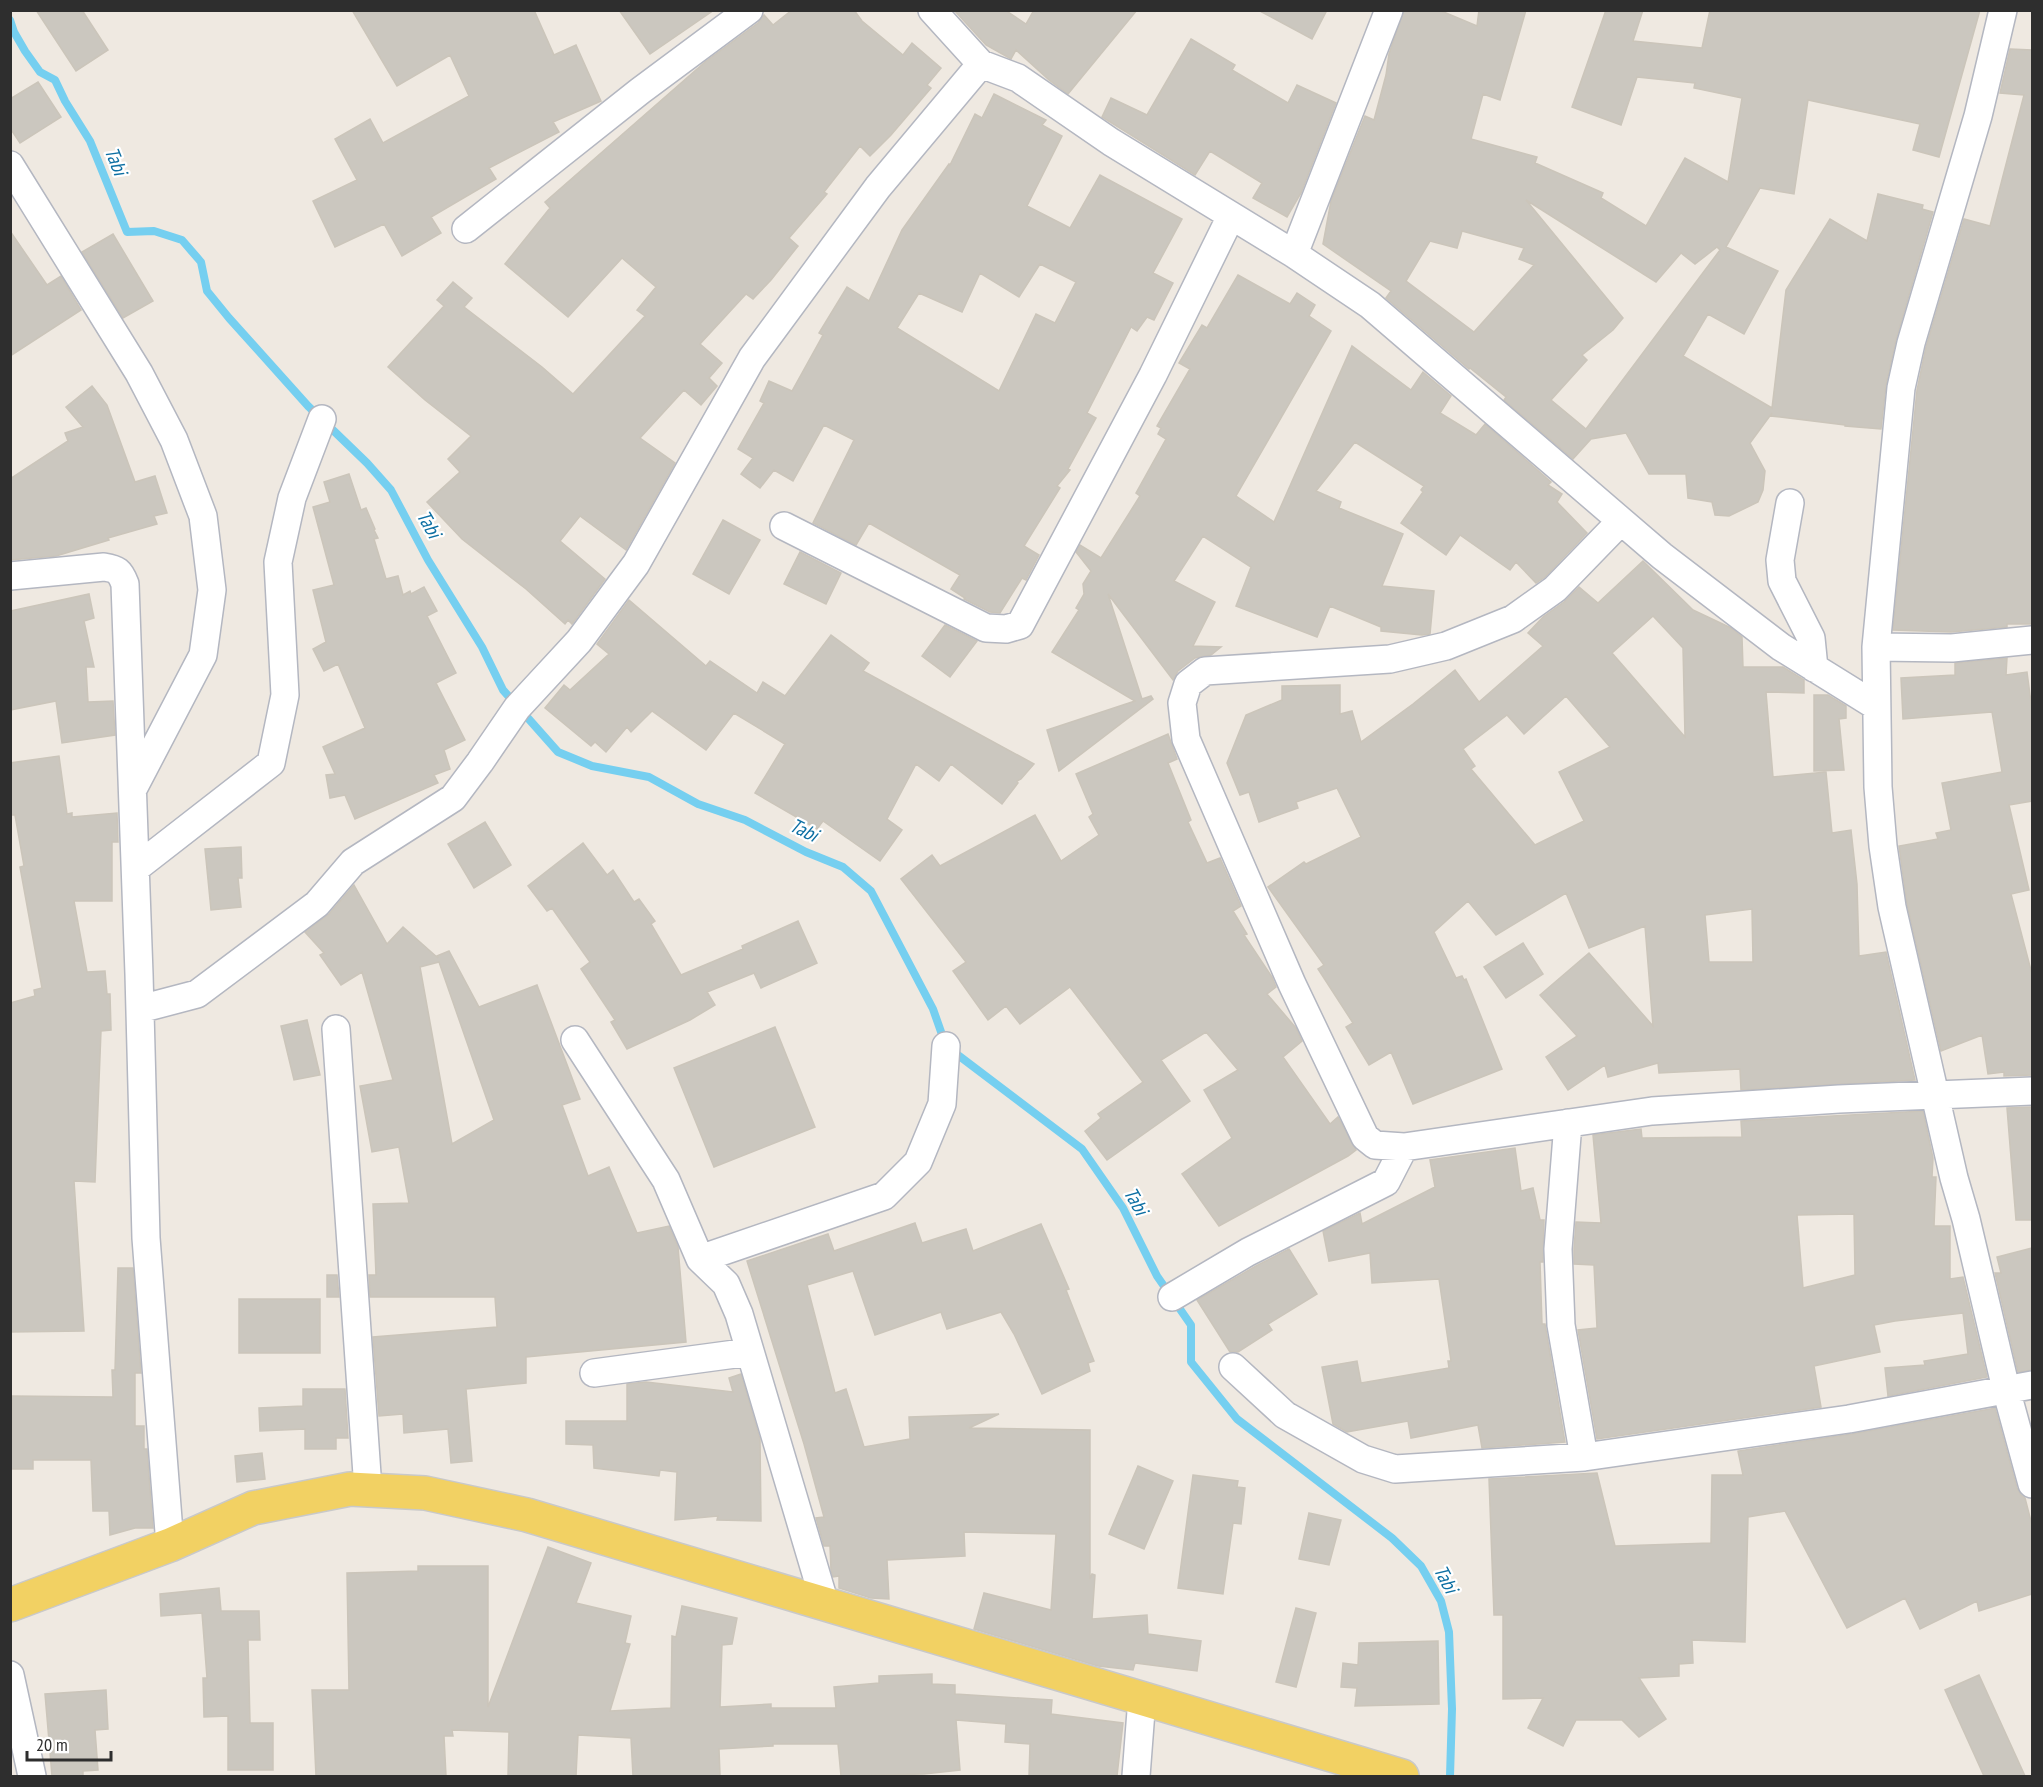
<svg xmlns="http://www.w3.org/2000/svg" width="2043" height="1787" font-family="'PT Sans Narrow',sans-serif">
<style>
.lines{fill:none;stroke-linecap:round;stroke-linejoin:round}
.stream{stroke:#75cff0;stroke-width:8}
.building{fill:#cbc7bf;stroke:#cbc5ba;stroke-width:1.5;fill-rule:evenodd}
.minor-casing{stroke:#b4b7c1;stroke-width:30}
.major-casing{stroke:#c9c9c9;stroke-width:36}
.minor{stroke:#fff;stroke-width:27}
.major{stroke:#f2d163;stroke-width:33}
.labels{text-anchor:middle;stroke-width:4.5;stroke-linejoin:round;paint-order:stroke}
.water-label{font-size:20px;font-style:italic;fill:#0d6fa3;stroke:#fff}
</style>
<rect width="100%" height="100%" fill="#efe9e1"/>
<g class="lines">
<path class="stream" d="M10,20L14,32L25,51L40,72L55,80L65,101L90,141L127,232L154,231L182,240L201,262L207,291L229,318L308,406L367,463L391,490L428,560L482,647L503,690L558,752L592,766L649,777L698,804L745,820L806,852L843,867L871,891L933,1009L946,1046L1082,1149L1123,1208L1157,1276L1191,1325V1362L1237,1419L1392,1538L1421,1566L1441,1601L1449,1632L1452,1709L1450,1776"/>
</g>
<path class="building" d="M36,10H82L108,50L76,71Z
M352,10H534L554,55L576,45L601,101L553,122L559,132L489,168L496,179L431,217L441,233L402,256L384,224L335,247L313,201L357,180L335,139L370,119L383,143L469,96L450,55L397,86Z
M619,10H714L650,54Z
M792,10H854L862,21L903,55L912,43L941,68L927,85L931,88L891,135L870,156L860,146L824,192L827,194L789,238L798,246L771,280L753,299L746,294L700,344L722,363L709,378L717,386L701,405L684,390L640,438L675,463L626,550L580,516L560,541L605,579L572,624L568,620L565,624L526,589L462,539L427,502L460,472L448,459L471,436L425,400L388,367L444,306L437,300L453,282L472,298L464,307L542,367L573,394L645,316L637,310L656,287L622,258L568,317L505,264L550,208L545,202L705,62L758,23L764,15L773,25Z
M954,10H1005L1026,24L1034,10H1137L1068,94L1049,80L1016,50L1011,59L986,45Z
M1258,10H1327L1312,39Z
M1404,10H1439L1477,26L1479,10H1526L1500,100L1483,94L1471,139L1537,157L1535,163L1603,193L1601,198L1646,226L1685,158L1728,182L1742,98L1694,88L1695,83L1637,77L1621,125L1572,107L1606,10H1643L1633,41L1702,48L1710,10H1980L1939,157L1913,150L1920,124L1808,100L1794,194L1760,188L1726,247L1778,271L1744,334L1708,314L1683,356L1772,408L1786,290L1830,219L1867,241L1878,194L1923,205L1922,209L1933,212L1896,340L1886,385L1881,429L1845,426V425L1771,416L1772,413L1750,443L1765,471L1763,490L1758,502L1729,516L1715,515L1712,502L1688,498L1686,474H1649L1626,433L1591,439L1573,459L1504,400L1506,397L1470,368L1469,369L1386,298L1391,291L1323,244L1331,201L1365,116L1374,120L1386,75L1389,54ZM1526,200L1656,282L1681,253L1695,264L1717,247L1720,250L1586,429L1551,400L1587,360L1582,355L1613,330L1623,318ZM1462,231L1524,248L1519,259L1534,265L1474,332L1406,281L1430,241L1457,248Z
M1191,39L1235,65L1232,70L1288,103L1297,85L1336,103L1301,193L1287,217L1253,198L1262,183L1210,151L1195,175L1102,117L1111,98L1147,115Z
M2010,49L2032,50V624H2007V627L1951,632L1893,630L1917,390L1926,347L1964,219L1990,226L2024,95L2000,93Z
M38,82L61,117L20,143L10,128V99Z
M994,94L1046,120L1042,125L1062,136L1027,206L1070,228L1100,175L1182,219L1153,273L1173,283L1154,320L1147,317L1137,331L1131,327L1087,413L1096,418L1068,469L1070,470L1057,486L1060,488L1024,546L1039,555L1026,580L1022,578L1000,613L990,612L964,599L965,598L951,589L960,575L869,523L856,545L813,523L854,440L824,425L793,481L774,470L760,488L741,474L753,458L738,449L764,403L760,401L769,381L792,391L823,335L819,333L847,287L869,301L902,230L949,164L950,165L975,114L982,118ZM1040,264L1076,282L1055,323L1036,314L999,391L897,328L919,293L962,312L980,273L1019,297Z
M10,231L47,285L61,276L81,310L10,356Z
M113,234L153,301L123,318L82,252Z
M1238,275L1290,304L1297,293L1315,305L1309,316L1331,331L1236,496L1274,522L1352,346L1411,390L1423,372L1451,396L1440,413L1476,435L1485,424L1551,482L1548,485L1562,494L1557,502L1587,533L1545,577L1536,583L1516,562L1510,570L1460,535L1446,555L1401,523L1423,492L1421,490L1424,486L1355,442L1316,491L1341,502L1339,508L1403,534L1382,586L1434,591L1430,634L1422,635L1381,631V627L1330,606L1317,637L1236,606L1251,567L1203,536L1174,581L1215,602L1193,646L1221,647L1211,655L1195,658L1178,671L1173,680L1108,594L1142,699L1151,696L1153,699L1059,771L1047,730L1135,701L1052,652L1079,610L1076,608L1084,594L1083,584L1091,571L1076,552L1080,545L1101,558L1140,496L1136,493L1166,439L1158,434L1161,428L1157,426L1190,369L1179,363L1202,325L1207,328Z
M92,386L107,405L135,482L155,476L167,513L154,516L157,524L108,538L109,540L56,556L10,560V479L68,441L65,433L83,427L66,407Z
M349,474L361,510L366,508L375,529L374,530L378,538L374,539L386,579L398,576L403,595L410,591L411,594L424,587L437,611L427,616L456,673L436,683L465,740L444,750L450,769L434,775L438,783L355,819L345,795L330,798L326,775L335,774L323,747L365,728L338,664L324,671L313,649L326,642L313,590L334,585L313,507L330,502L324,482Z
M723,520L760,540L729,594L693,574Z
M800,552L841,573L826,604L784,584Z
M1643,561L1693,610L1731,628L1742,637L1743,667H1783L1804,680V693L1766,692L1773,777L1826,772L1832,833L1851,830L1857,884L1859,956L1886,952L1915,1080L1741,1090L1740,1069L1659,1073L1658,1063L1608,1077L1605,1065L1568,1090L1546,1057L1577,1036L1540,995L1589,953L1653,1026L1645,926L1589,948L1566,893L1496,935L1468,901L1434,932L1456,978L1462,976L1464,980L1466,979L1502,1069L1413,1104L1391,1052L1369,1065L1346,1027L1353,1023L1318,969L1324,965L1268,887L1304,862L1306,864L1361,837L1337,788L1296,802L1298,808L1259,822L1249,792L1240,795L1227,763L1246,715L1282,700V686L1340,685V714L1352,711L1361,742L1413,704L1455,670L1479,702L1543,646L1528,633L1543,617L1564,602L1579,587L1598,603ZM1653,616L1683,648L1685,737L1612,653ZM1566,696L1610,747L1559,772L1584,821L1535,845L1471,769L1475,766L1463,749L1507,715L1524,734ZM1752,909L1753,962H1709L1705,915Z
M89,594L94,618L84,621L94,667H86L88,702L113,701L115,735L62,743L56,701L10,710V611Z
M629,600L706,666L710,661L757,693L763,682L785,696L831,635L869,663L863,671L1034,764L1021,779L1017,781L1018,783L1002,804L951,764L939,781L916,764L887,819L902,830L880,861L823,821L817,829L755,793L785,744L734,713L706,750L652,711L631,732L627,727L606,752L595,742L591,746L545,708L564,685L570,690L609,654L597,644Z
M945,625L977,641L950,677L922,656Z
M2007,658L2006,675L2027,672L2032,710V801L2009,805L2029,890L2011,894L2032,974V1075L2004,1076V1072L1988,1074L1982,1035L1941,1051L1907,904L1899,846L1938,839L1936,833L1951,830L1942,783L2002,772L1992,712L1903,719L1901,678L1955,675V663Z
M1814,695H1828L1846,706V718L1839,719L1844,770L1814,771Z
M1168,734L1177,759L1168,763L1191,820L1188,822L1207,863L1220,858L1241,906L1233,911L1247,934L1244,935L1272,977L1276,987L1267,994L1296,1028L1302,1041L1283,1057L1330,1124L1338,1117L1356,1150L1348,1156L1219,1226L1182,1174L1232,1138L1204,1090L1238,1070L1206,1032L1161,1060L1190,1101L1107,1160L1085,1131L1101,1118L1098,1114L1143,1082L1070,987L1020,1024L1006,1006L988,1020L953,971L966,962L901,879L932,855L940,866L1035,815L1061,861L1099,835L1089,817L1093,814L1076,774Z
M59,756L67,814L72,813V817L117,813L118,842H112V901H74L87,972L105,971L107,994H110L111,1030L101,1031L95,1182L74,1181L84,1331L10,1332V1003L35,996L34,990L42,988L20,867L24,866L15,815H10V763Z
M485,822L511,865L474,888L448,844Z
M583,843L607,875L613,870L634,902L639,899L655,921L651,924L681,975L743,949L742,946L798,921L817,963L761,988L754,973L707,992L715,1005L690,1020L627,1049L611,1022L615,1020L581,969L590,962L552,908L547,911L528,886Z
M241,847L242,878H238L241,907L211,910L205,849Z
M354,885L387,944L403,927L438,958L437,956L449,951L479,1007L537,985L580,1099L562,1105L588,1176L609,1167L637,1233L669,1226L678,1247L686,1342L526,1357V1383L466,1389L472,1461L451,1463L448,1429L404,1433L403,1414L379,1416L373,1337L497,1327L495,1297H370L369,1275H376L373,1204L409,1203L399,1147L372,1152L360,1086L393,1080L362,972L341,985L320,955L324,953L305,932L329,914ZM439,962L494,1120L452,1144L420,967Z
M1523,943L1543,974L1506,998L1484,967Z
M307,1020L320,1075L294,1080L281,1026Z
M775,1027L815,1127L714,1167L674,1068Z
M2032,1107V1220H2016L2007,1108Z
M1923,1111L1933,1158L1932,1177H1936L1934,1226H1950V1279L1963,1277L1987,1377L1888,1396L1885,1368L1925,1365L1924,1361L1968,1354L1963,1313L1895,1321L1874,1325L1880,1352L1814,1366L1821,1407L1597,1439L1578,1330L1597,1328L1594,1265L1574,1264V1249L1576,1222L1601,1223L1593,1135L1641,1129L1642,1138L1742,1137L1741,1121ZM1854,1214L1855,1275L1803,1288L1797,1215Z
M1515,1148L1521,1191L1533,1188L1540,1220H1544L1543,1262H1540L1542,1324H1545L1565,1442L1482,1448L1478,1425L1411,1438L1408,1421L1347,1432L1333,1424L1322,1367L1357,1361L1361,1383L1449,1368L1448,1361H1451L1439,1279L1372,1283L1370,1253L1329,1261L1323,1231L1360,1213L1362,1224L1435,1187L1430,1160Z
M915,1223L922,1243L966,1229L973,1251L1041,1224L1069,1289L1066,1290L1094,1361L1088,1363L1090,1371L1042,1394L1014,1334L1001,1312L947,1329L941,1312L875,1335L853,1271L807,1285L835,1393L846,1389L864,1447L910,1439L909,1417L999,1414L969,1428L1090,1430V1579L1092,1574L1095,1575L1092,1619L1147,1615L1148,1634L1201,1641L1197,1671L1135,1663L1133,1670L1098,1666L974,1629L984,1593L1051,1610L1056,1534L964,1532L965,1556L887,1560L889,1599L871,1598L839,1588V1576L833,1577L831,1570L830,1546H824L816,1518L824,1517L804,1444L747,1261L828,1234L834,1251Z
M2032,1248V1370L2018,1372L1995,1273H2001L1997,1257Z
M1289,1249L1317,1294L1268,1324L1272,1330L1238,1352H1230L1197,1300L1256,1266Z
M118,1268H133L141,1373H135V1426H144V1449H147L153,1528H135L110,1535L109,1511H93L91,1460H33V1469H11L12,1396L113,1397L112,1370H115Z
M327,1275H337L339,1297H327Z
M239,1299H320V1353H239Z
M741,1374L760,1439L761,1521L717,1520L718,1516L675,1520L677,1472L660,1470L659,1476L594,1468L593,1445L566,1444V1421H627V1384L646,1382L733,1392L729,1378Z
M303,1389H345L348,1438H336V1449H305V1429L260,1431L259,1408L303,1406Z
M1995,1408L2017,1488L2021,1495L2025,1498L2032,1525V1594L1979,1611L1977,1601L1920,1629L1905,1598L1847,1628L1785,1511L1748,1517L1745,1642L1692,1640L1693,1663L1679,1664V1676L1639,1678L1666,1719L1639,1737L1622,1720H1576L1563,1746L1528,1728L1543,1698L1503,1699V1615H1494L1489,1479L1597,1473L1615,1546L1711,1543L1712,1475H1743L1738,1451L1852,1434Z
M262,1453L265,1479L237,1482L235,1456Z
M1138,1466L1173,1481L1144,1549L1109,1534Z
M1193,1475L1238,1481L1237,1487L1245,1488L1241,1524L1233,1523L1223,1594L1178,1588Z
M1309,1513L1341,1520L1329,1565L1299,1559Z
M548,1547L591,1563L576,1603L631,1616L625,1643L630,1644L610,1711L671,1708L672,1636L676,1637L682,1606L737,1618L732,1644L722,1645L720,1707L771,1704V1708H836L834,1687L879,1683V1676L932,1674V1684L955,1685V1694L1052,1700L1051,1714L1123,1723L1117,1776H1029L1030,1744L1005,1742L1006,1724L956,1720L960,1770L924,1774L841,1776L838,1744H773V1746L719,1749L720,1776H633L631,1738L578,1735L576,1776H508L509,1732L452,1730L453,1736H444L446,1776H316L312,1690H349L347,1573L418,1571V1566H488V1707Z
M219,1588L221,1611H259L260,1640H248L250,1723H273V1770H228V1716L204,1717L203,1678H207L202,1613L161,1616L160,1594Z
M1296,1608L1316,1613L1296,1687L1276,1682Z
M1438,1641L1439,1704L1355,1706L1357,1688L1341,1687L1343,1663L1358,1665L1359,1643Z
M1979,1675L2025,1776H1984L1945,1690Z
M106,1690L108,1729L95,1730L98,1770L83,1771V1776H52L45,1694Z"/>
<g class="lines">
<g class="minor-casing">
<path id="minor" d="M932,10L981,64L1018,78L1111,142L1294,254L1370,305L1662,556L1781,647L1876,706
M2003,10L1978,116L1911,343L1901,388L1876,647L1878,787L1883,846L1892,907L1954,1178L1966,1219L2006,1389L2032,1484
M10,165L139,373L174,440L203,516L212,590L203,655L133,789
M466,229L640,91L749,10
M1294,254L1389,10
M1790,503L1780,560L1782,581L1811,638L1814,668
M1621,521L1555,589L1513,619L1446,646L1390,659L1205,671L1188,684L1182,703L1186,739L1292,984L1365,1137L1375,1145L1404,1147L1652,1111L1839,1099L2032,1091
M784,526L986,628L1006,629L1020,625L1153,375L1231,216
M10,576L104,567C117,569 120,571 125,584L139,974L146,1238L170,1545
M1876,647L1952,648L2032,640
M136,868L271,763L285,695L278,562L292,498L322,419
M140,1009L197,994L317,904L353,862L453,798L480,762L517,708L579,641L636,564L752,358L878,187L981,64
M336,1029L368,1489
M575,1040L666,1180L700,1259L726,1284L739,1314L825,1604
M1568,1123L1558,1249L1561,1325L1584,1457
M700,1259L884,1196L918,1162L942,1104L946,1046
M1172,1297L1248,1252L1386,1182L1404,1147
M1233,1367L1285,1415L1363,1459L1395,1469L1584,1457L1849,1419L2032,1385
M594,1373L750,1352
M10,1675L32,1776
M1136,1776L1142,1698"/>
</g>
<g class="major-casing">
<path id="major" d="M10,1605L170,1545L253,1508L350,1489L425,1493L527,1515L1402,1776"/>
</g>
<use href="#minor" class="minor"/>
<use href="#major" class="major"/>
</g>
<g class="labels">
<g class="water-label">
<text transform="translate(116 161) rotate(68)" y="7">Tabi</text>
<text transform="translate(429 524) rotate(60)" y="7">Tabi</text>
<text transform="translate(804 830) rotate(26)" y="7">Tabi</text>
<text transform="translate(1136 1201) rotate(60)" y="7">Tabi</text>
<text transform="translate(1446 1579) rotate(62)" y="7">Tabi</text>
</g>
</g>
<rect width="2043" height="1787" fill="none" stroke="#2e2e2e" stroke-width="24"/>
<path d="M27 1751v9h84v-9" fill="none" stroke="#2e2e2e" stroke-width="3"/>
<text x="36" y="1751" font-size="18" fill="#2e2e2e" stroke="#ffffff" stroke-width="4.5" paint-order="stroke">20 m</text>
</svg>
